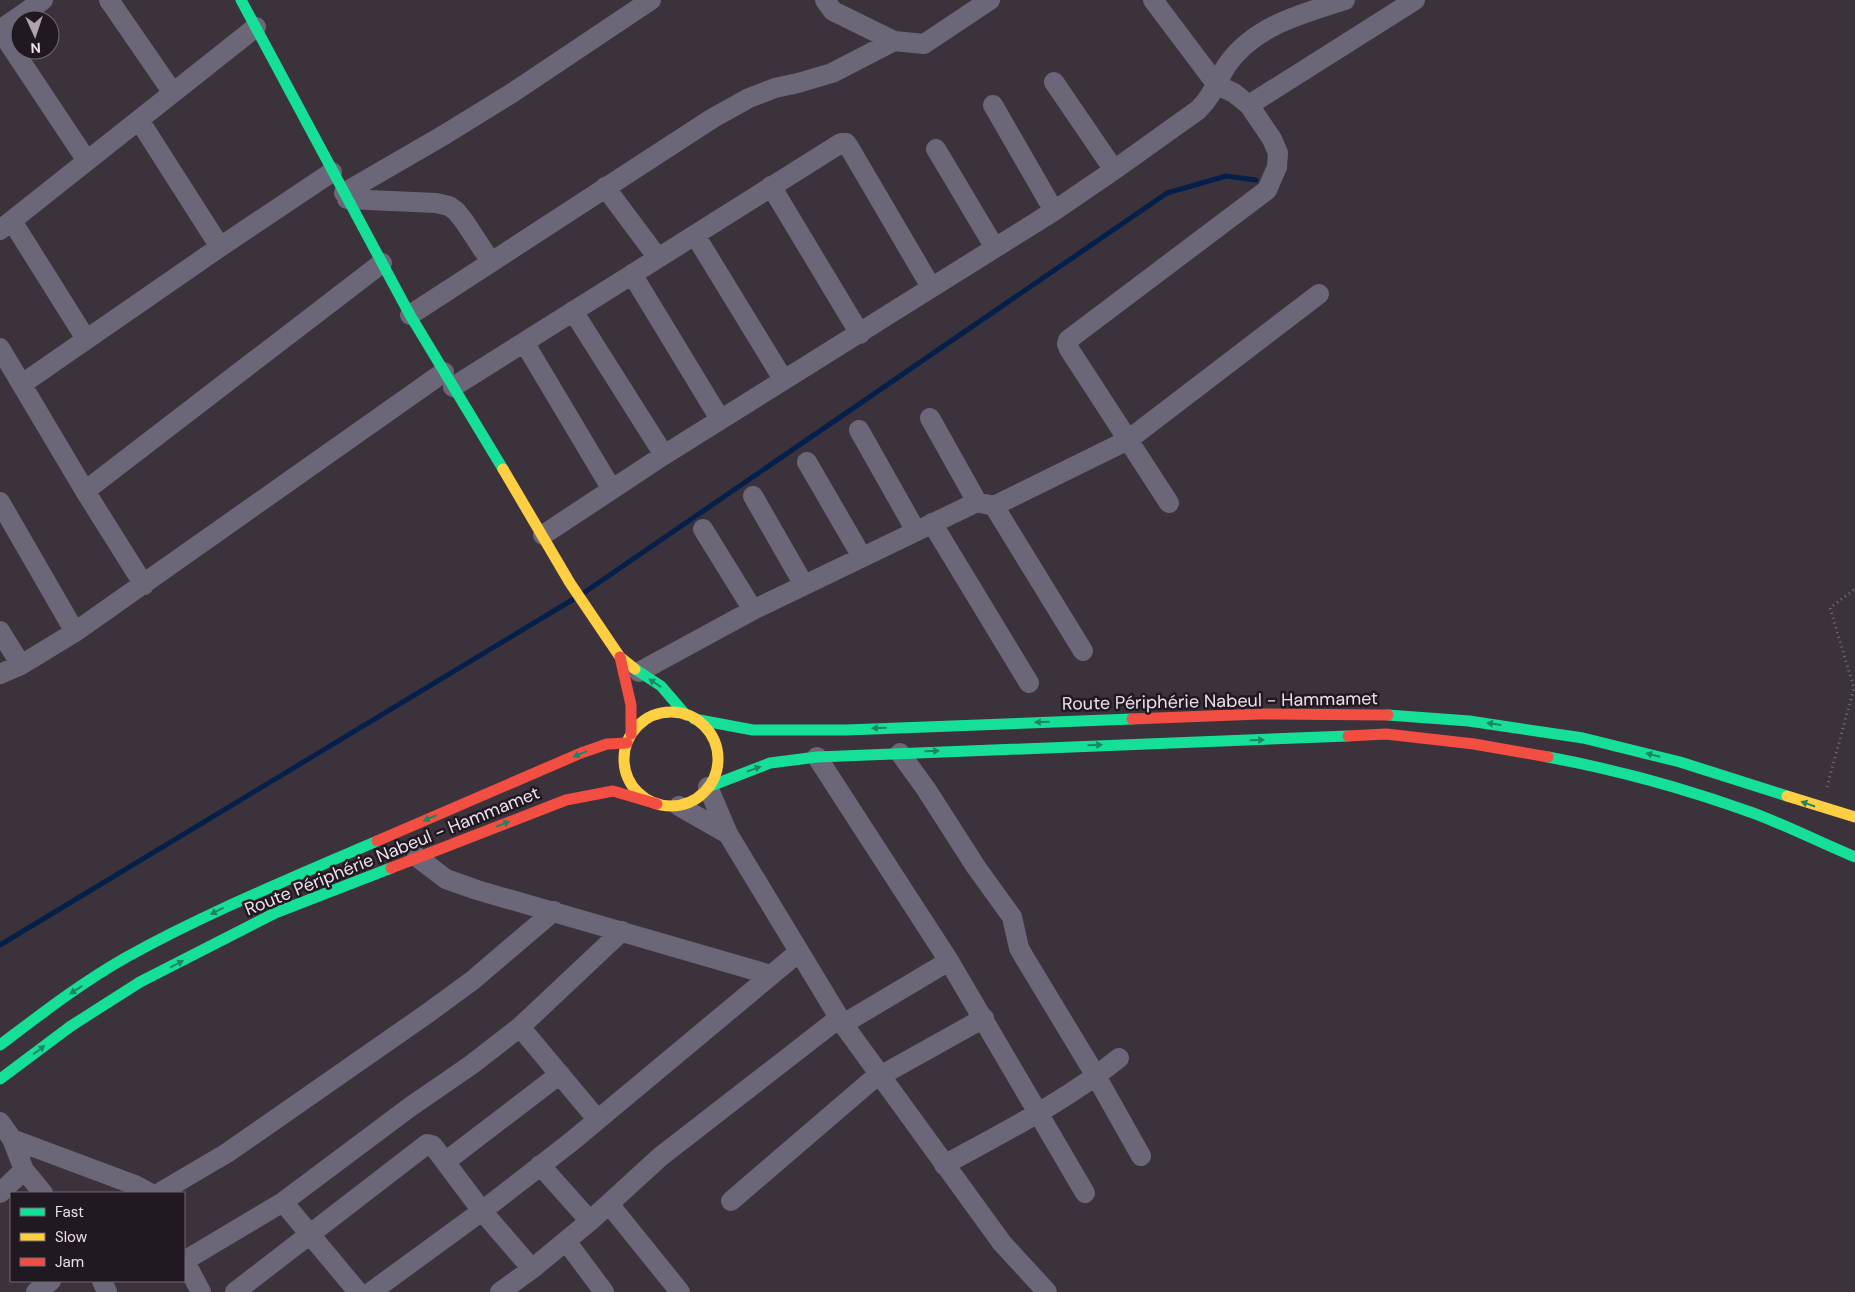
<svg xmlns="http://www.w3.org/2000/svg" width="1855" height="1292" font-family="'DM Sans',sans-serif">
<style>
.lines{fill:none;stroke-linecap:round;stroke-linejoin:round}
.stream{stroke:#051f4b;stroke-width:5}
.path{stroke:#75707d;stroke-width:3;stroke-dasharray:1 4;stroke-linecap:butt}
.street{stroke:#6b6778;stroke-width:20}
.fast{stroke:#16e098;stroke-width:11}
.slow{stroke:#ffcf43;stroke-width:11}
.jam{stroke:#f24e42;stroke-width:11}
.oneway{fill:#1b8663}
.labels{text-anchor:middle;stroke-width:5;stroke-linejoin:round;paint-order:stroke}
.street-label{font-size:18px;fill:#ece0ed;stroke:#211922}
</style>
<rect width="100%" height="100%" fill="#3c323c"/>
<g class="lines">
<path class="stream" d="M585,592L1167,193L1226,176L1256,180
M0,945L572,600"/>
<path class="path" d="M1827,787L1854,688L1830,608L1855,589"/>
<path class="street" d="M109,0L173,93
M825,0L833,11L894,41
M1153,0L1217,85L1234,93L1249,105L1272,139L1278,153L1277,167L1267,190L1068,340L1067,344L1069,349L1169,503
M0,30L87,161
M0,30L43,0
M1054,82L1114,170
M993,105L1054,211
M1249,105L1415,0
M139,120L220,247
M936,149L995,248
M771,186L860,334
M605,187L658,258
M344,193L444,135L512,93L651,0
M347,199L436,203L449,206L456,211L464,221L491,262
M12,221L86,339
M0,230L256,27
M695,235L783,379
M632,274L720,419
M573,311L664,455
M410,315L713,118L749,98L775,88L798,83L832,73L894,41L924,44L990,0
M524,342L611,488
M0,348L85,491L144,585
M22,384L220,247L332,172
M453,387L841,143H846L849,147L931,287
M930,418L977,502
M859,430L916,531
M807,462L862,557
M85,491L382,263
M753,496L804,585
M0,502L75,632
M994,506L1083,651
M932,523L1029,683
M703,529L753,610
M543,535L664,455L1054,211L1114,170L1198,110C1214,94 1216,82 1227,65C1255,25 1302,14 1345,0
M0,631L21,665
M639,672L753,610L977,502L994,506L1128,440L1319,294
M0,674L21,665L75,632L444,372
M900,753L926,789L976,867L1012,917L1019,948L1024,957L1096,1076L1141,1156
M817,757L949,961L1085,1193
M708,787L728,834L843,1024L1002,1243L1047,1292
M679,806L728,834
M417,857L446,879L477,890L771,975
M843,1024L949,961
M520,1027L597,1119
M880,1076L984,1018
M0,1122L12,1139L24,1170L0,1193
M12,1139L135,1185L150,1193
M445,1162L560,1074
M540,1165L590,1221
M944,1165C1004,1132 1066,1101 1119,1058
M24,1170L43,1193
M159,1193L227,1153L428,1013L473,980L554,911
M731,1201L879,1074
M283,1202L358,1292
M609,1204L680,1292
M566,1241L604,1292
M184,1260L201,1292
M184,1261L283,1202L410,1107L471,1065L520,1027L622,931
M102,1281L107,1292
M36,1292L51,1281
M235,1292L427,1144L432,1145L437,1151L482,1211L532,1269
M371,1292L482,1211L571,1142L799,952
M500,1292L532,1269L590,1221L660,1157L839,1018"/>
<path class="fast" d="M241,0L410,315L503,469
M635,669L661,686L686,715
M1388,715L1469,721L1583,738L1680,762L1787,796
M694,719L753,730H846L1132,719
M1548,757C1618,770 1687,789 1753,813C1788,826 1821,843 1855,857
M708,787L770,763L817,757L1348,736
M0,1045C40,1015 81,983 125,958C206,913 292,878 377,841
M0,1079L71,1026L140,982L275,913L391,868"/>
<path class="slow" d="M503,469L570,583L620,657L635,669
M624 759a47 47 0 1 1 94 0a47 47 0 1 1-94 0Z
M1787,796L1855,817"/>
<path class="jam" d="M620,657L631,705V734
M1132,719L1260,714L1388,715
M1348,736L1386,734L1474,744L1548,757
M377,841L581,753L607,744L627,743
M391,868L566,800L613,791L657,804"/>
</g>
<defs><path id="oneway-solid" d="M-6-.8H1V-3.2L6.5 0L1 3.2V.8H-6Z" transform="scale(1.25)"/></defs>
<g class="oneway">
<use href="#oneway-solid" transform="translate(655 683) rotate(-147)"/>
<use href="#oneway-solid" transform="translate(1042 722) rotate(178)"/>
<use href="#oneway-solid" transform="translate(1494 724) rotate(-172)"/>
<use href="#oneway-solid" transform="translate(879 728) rotate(178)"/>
<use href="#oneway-solid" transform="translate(1257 740) rotate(-2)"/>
<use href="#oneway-solid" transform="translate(1095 745) rotate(-2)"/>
<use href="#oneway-solid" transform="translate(932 751) rotate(-2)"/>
<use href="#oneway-solid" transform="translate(580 754) rotate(158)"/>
<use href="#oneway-solid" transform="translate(1653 755) rotate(-166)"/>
<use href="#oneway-solid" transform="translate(754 769) rotate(-20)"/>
<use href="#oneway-solid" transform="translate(1808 804) rotate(-161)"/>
<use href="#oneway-solid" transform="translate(430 818) rotate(157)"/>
<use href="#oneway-solid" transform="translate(503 824) rotate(-21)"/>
<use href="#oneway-solid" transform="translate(217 911) rotate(153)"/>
<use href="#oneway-solid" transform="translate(177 964) rotate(-27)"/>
<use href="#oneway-solid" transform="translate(76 990) rotate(147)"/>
<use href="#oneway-solid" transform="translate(39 1050) rotate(-37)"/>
</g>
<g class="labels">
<g class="street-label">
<text transform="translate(1220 701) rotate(-1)" y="6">Route Périphérie Nabeul - Hammamet</text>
<text transform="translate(392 851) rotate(-22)" y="6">Route Périphérie Nabeul - Hammamet</text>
</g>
</g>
<rect x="10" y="1192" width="175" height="90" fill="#211922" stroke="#726973"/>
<rect x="20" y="1208" width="25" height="8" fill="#16e098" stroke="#726973"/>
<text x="55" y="1217" font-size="15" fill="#ece0ed">Fast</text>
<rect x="20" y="1233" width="25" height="8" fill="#ffcf43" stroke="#726973"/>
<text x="55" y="1242" font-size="15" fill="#ece0ed">Slow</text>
<rect x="20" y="1258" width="25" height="8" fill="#f24e42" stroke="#726973"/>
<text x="55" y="1267" font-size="15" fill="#ece0ed">Jam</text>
<g transform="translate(35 35) rotate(177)"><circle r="24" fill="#211922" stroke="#726973"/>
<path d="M0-4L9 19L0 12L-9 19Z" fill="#aea3af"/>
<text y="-8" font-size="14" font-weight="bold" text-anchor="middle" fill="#ece0ed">N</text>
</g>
</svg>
